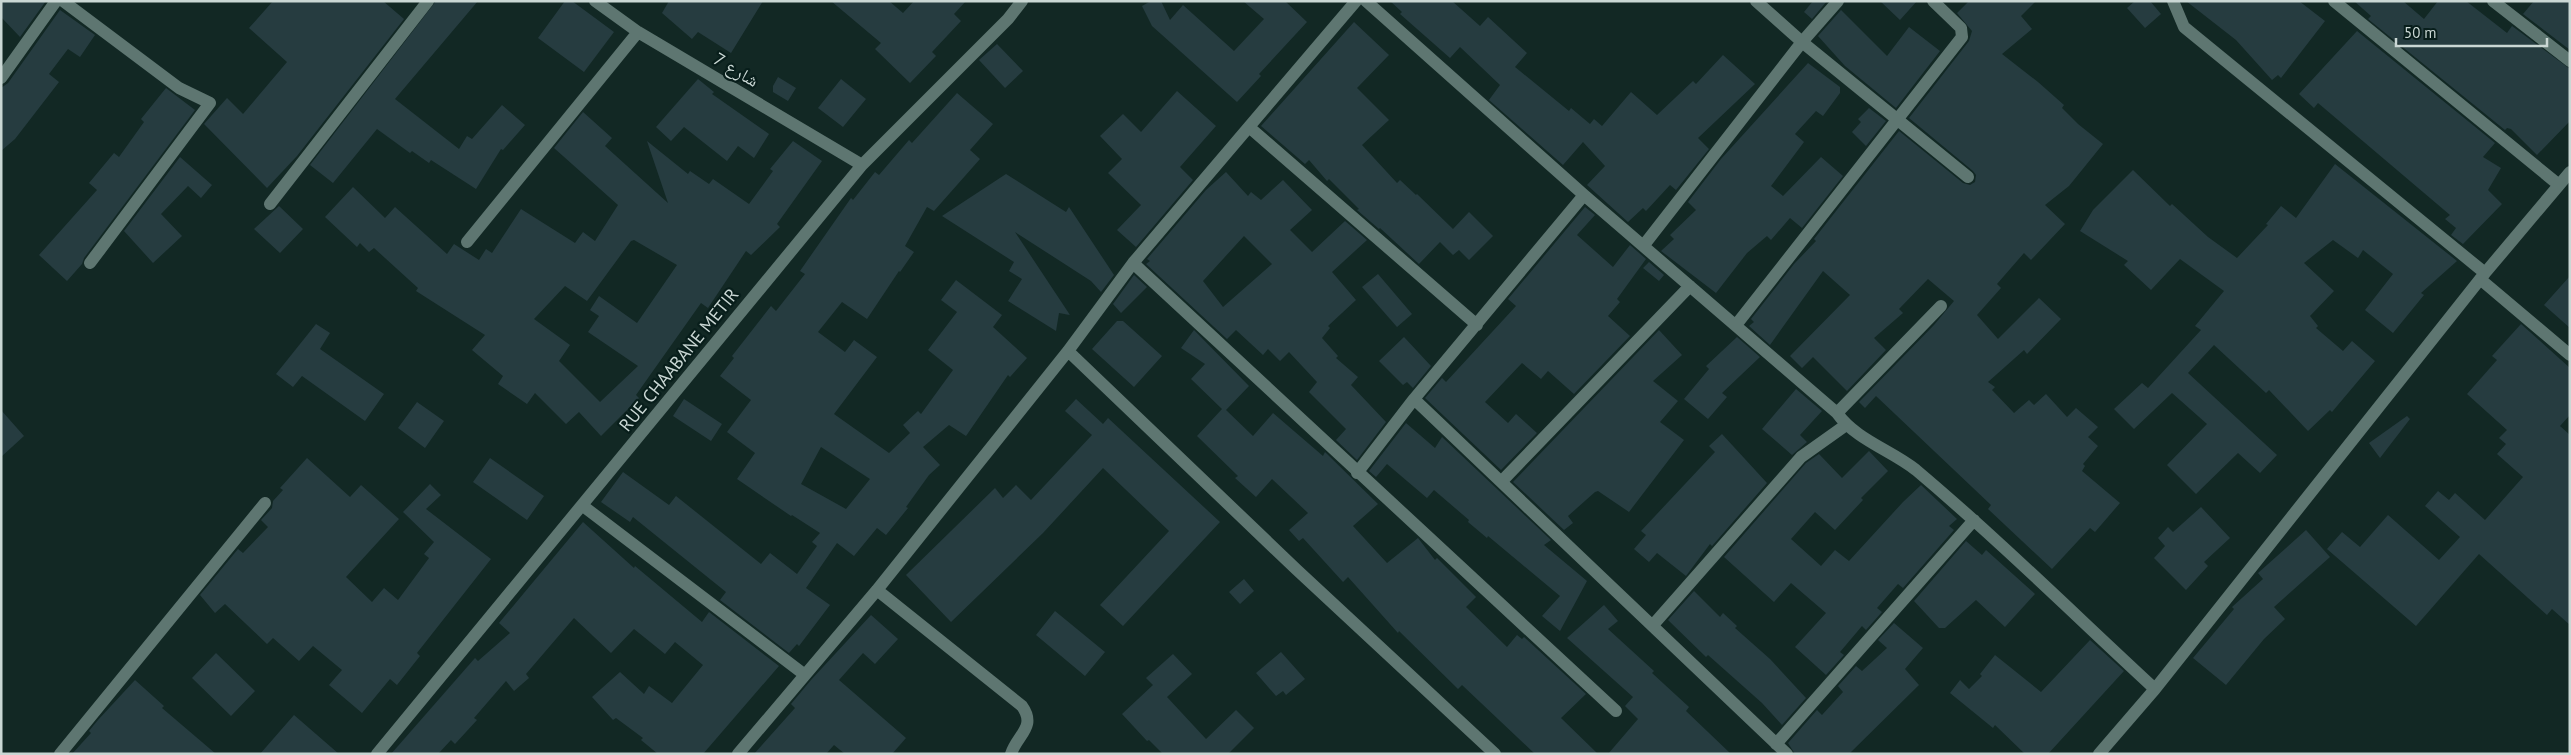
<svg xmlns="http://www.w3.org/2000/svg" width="2571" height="755" font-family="'PT Sans','Noto Naskh Arabic',sans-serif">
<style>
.building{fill:#263c40;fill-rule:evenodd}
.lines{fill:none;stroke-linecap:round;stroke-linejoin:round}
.minor{stroke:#5e7671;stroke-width:12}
.labels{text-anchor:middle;stroke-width:4.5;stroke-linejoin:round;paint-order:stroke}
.street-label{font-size:18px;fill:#cad7d4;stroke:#081e1b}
</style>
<rect width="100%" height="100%" fill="#122824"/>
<path class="building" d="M1,1H46L20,37L1,17Z
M273,1H383L404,19L297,156L267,188L204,124L227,98L243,114L287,62L249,28Z
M436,1H478L395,99L459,149L467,136L472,139L502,105L525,125L503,150L501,149L476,189L431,160L429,163L412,151L410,153L377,129L333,183L310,165Z
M565,1H572L614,32L584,72L538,38Z
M669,1H763L731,53L698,32L692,39L662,13Z
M831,1H889L903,13L914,1H966L954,14L961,21L932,52L936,56L910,83L875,49L881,43Z
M1151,1H1161L1170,20L1183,5L1234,51L1264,19L1243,1H1285L1307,22L1259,74L1261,76L1237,102L1152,26L1142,6Z
M1390,1H1452L1480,26L1488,17L1527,53L1515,67L1569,111L1571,108L1590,124L1594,119L1602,126L1631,92L1657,115L1693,81L1696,84L1723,55L1755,84L1698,138L1709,149L1676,190L1670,185L1646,211L1643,208L1628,222L1587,185L1605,166L1583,142L1563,165L1489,100L1500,85L1460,47L1450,58L1400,14L1402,12Z
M1813,1H1827L1812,19L1804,12Z
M1880,1H1917L1900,20Z
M1969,1H2036L2021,16L2032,29L2002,54L2038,82L2064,105L2062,108L2078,124L2103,144L2069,186L2045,205L2065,224L2031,260L2024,253L1997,284L2001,288L1977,315L1998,339L2039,298L2061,319L2027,354L2024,350L1988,382L1995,387L1992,390L2014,413L2029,400L2034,405L2046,394L2067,417L2076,408L2098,427L2088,437L2098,446L2083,464L2085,466L2082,471L2120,503L2095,532L2090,528L2052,569L1988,509L1991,505L1876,396L1865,408L1859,402L1934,325L1954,301L1928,279L1899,309L1903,313L1874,338L1886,350L1847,391L1813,357L1802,368L1790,356L1850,295L1823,271L1770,345L1749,326L1754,322L1751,319L1794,264L1816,241L1814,239L1899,131L1963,183L1970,185L1975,182L1976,175L1973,171L1909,118L1969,41L1972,31L1957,13Z
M2135,1H2150L2161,14L2145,28L2127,8Z
M2186,1H2299L2325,21L2281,78L2278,75L2272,80L2236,40Z
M2354,1H2403L2424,19L2438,1H2466L2507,33L2512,26L2570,69V121L2537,155L2511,129L2507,128L2505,130L2368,19L2371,16Z
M2534,1H2570V50L2523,14Z
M60,10L95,35L80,57L68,49L49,74L59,82L15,139L1,151V88L8,83Z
M1841,10L1887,56L1909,27L1940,51L1896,108L1845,66L1818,36Z
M1354,22L1389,55L1357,88L1389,120L1362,145L1397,183L1400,180L1416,195L1417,194L1453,229L1469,212L1493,236L1469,260L1459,250L1453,255L1440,242L1419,264L1380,228L1379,229L1357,210L1359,209L1329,179L1327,181L1309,160L1305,164L1261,126Z
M2357,31L2495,143L2483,157L2501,168L2488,190L2502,204L2463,244L2451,235L2456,228L2445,219L2450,215L2318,103L2314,108L2299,94Z
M997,44L1023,71L1005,88L979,60Z
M1808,63L1840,87V93L1823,116L1816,111L1795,134L1804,142L1771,186L1783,196L1821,157L1843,176L1802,228L1790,218L1771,240L1767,236L1747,253L1716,293L1661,251L1674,239L1670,235L1696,210L1688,202L1721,159Z
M778,77L796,88L788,101L773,92V86Z
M698,79L714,92L712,94L769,134L754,158L738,146L727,161L684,127L671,141L656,127Z
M841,79L866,99L843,127L818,108Z
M166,88L195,110L84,258L82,264L67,281L39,255L97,190L89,183L114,153L119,157L144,122L141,119Z
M1177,91L1216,126L1180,167L1193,180L1136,247L1117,230L1141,205L1108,173L1122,159L1100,136L1123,114L1141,132Z
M957,93L993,124L970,150L980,159L934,211L927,207L905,246L914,252L900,272L899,271L867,319L842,302L818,332L845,352L854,340L877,357L834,414L889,453L910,433L903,425L918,411L921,414L953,370L928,350L957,312L941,300L956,280L1002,315L993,327L1027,358L1010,377L1008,375L966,436L949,425L923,447L940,465L929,475L906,507L908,508L886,535L877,528L854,556L837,543L806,588L830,605L799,646L797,644L789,653L720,600L726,592L633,517L630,522L601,502L623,472L669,505L676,496L761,564L770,553L797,574L817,546L812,542L820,533L792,515L791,516L737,479L755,453L727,432L751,400L720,376L734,358L732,356L771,306L776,311L805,274L800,271L851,198L853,200L875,172L879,175L909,140L912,143ZM821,447L870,479L846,509L801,484Z
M1869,108L1886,121L1866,146L1852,132L1861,122L1858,119Z
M583,112L612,138L605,146L668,203L647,141L688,174L690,171L709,184L713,179L749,204L773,171L770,169L793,141L822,161L777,224L780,227L751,255L746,251L708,308L701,303L636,395L639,398L601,436L579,412L566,424L535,393L527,404L498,384L503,376L472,350L485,335L416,291L418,288L374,248L369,252L360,243L357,247L325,217L353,187L385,218L395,207L447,254L454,244L479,260L486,249L492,253L521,209L575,243L583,232L595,241L618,205L554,148ZM634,240L677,265L637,323L599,296L590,310L599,316L588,332L638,366L600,402L559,361L570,345L534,319L565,286L587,301L631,241Z
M180,157L212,185L201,198L188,186L161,214L182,236L153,263L124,231Z
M2335,164L2457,261L2421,293L2424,295L2393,333L2365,310L2393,274L2363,250L2358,258L2333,240L2304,263L2334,291L2310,316L2318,326L2316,328L2343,351L2352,341L2375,361L2332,412L2330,410L2308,431L2269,390L2266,393L2214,345L2188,373L2277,455L2260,473L2238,453L2196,494L2167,465L2207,424L2172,393L2134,429L2114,409L2142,383L2148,388L2201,330L2195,326L2224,291L2180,259L2151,290L2124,265L2128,261L2080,231L2093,210L2133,170L2170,206L2172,204L2208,237L2237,258L2268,225L2266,224L2281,206L2296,218Z
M1226,172L1248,196L1251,192L1261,200L1283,180L1312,210L1290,230L1312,252L1345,221L1367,240L1332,272L1356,300L1328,326L1330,328L1322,338L1338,356L1336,358L1358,377L1351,385L1386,422L1357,460L1336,440L1346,429L1309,392L1317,382L1289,352L1280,361L1268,349L1263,355L1236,330L1227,339L1146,264L1150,261L1147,259L1206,190ZM1244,236L1272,264L1223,307L1203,281Z
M1006,174L1066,212L1069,207L1114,275L1101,292L1091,281L1015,232L1070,315L1059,313L1056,331L1008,301L1022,279L1009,271L1014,262L942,216Z
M279,206L303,229L280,253L254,229Z
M1585,207L1595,215L1577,235L1613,267L1630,245L1646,259L1617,299L1620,302L1608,316L1630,336L1574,394L1548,371L1541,379L1522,363L1485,402L1508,423L1516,414L1537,433L1501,470L1425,398L1442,378L1446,382L1516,306L1508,299Z
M1649,262L1664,275L1659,281L1643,268Z
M1378,274L1412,314L1397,327L1362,287Z
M1134,275L1147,287L1121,313L1113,304Z
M2570,276V328L2544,305Z
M1117,321H1123L1162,356L1134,387L1092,349Z
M316,324L330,333L320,349L384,394L365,421L302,376L293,387L276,374Z
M2521,324L2570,368V415L2560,426L2570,435V625L2552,609L2547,615L2479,554L2416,626L2327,549L2342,532L2360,547L2388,515L2439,560L2460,537L2425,506L2438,491L2449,500L2455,493L2485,520L2523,477L2497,454L2506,444L2499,438L2507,430L2467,394L2497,360L2492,356Z
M1194,330L1249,386L1226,410L1253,436L1273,413L1323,456L1325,452L1378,504L1353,526L1387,563L1418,538L1435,560L1437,558L1476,597L1466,607L1507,647L1517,635L1522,639L1524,637L1586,694L1561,718L1598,754H1535L1462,685L1458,689L1399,631L1398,633L1348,577L1343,582L1303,538L1299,541L1289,530L1308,513L1272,479L1256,497L1235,478L1238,476L1197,436L1222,409L1191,379L1205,364L1181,348Z
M1659,330L1682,355L1653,381L1678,401L1660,422L1684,440L1629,512L1598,491L1595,492L1568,516L1573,523L1564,530L1513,482Z
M1404,337L1431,366L1413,388L1407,382L1403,385L1379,361Z
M1737,337L1760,357L1722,393L1727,397L1708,419L1684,399L1709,369L1706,366Z
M1796,389L1822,411L1800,435L1807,442L1792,455L1762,429Z
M684,399L722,424L711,441L673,416Z
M1076,399L1103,424L1108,418L1220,522L1123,626L1100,605L1169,531L1103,468L1043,533L951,622L906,575L995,488L1003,498L1016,485L1031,500L1092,435L1065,411Z
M417,402L444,421L425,448L398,428Z
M1,410L24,436L1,457Z
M2407,416L2410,419L2380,458L2369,443Z
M1406,423L1435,448L1442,437L1551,540L1544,545L1587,581L1560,631L1542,616L1560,596L1488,536L1487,538L1468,522L1469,520L1434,490L1427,498L1387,464L1376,477L1369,471Z
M1722,434L1767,483L1712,546L1710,544L1686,576L1657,553L1649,562L1634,549L1646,535L1641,531L1715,452L1709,446Z
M1869,451L1888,471L1861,498L1863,500L1835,530L1815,512L1791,539L1821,566L1835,550L1849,561L1903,502L1921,485L1957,519L1949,526L1954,530L1903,588L1898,584L1877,608L1882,612L1866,630L1862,626L1840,652L1844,655L1826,675L1795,647L1826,613L1791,583L1774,602L1724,557L1806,463L1819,454L1842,478Z
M307,458L350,497L361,485L399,519L346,577L372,602L384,588L398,600L429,558L424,554L434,542L403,512L430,484L441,495L426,509L491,559L417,653L420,656L397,685L390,679L362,713L329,685L342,670L313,646L299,661L273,638L267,644L225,604L215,613L200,595L238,549L243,553L268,527L261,520L272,508L273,501L283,490L280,488Z
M490,458L544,496L527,520L473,482Z
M2201,507L2230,538L2204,562L2208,566L2186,590L2154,558L2165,546L2158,538L2168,527L2173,532Z
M583,522L634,568L635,566L702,622L709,612L779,666L703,754H658L641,740L643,738L616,718L613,720L592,697L620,672L644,694L649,686L672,703L703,665L675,642L665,654L634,629L611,653L574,618L526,674L529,678L514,691L506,681L474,718L477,720L455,744L451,740L438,754H391L475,658L478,661L510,633L499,623Z
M2306,530L2330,557L2274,607L2285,619L2264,639L2226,685L2193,658L2234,609L2232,607L2263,579L2258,573Z
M1966,541L1982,555L1986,550L2035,594L2005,627L1976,600L1945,628H1939L1914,601Z
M1244,579L1254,591L1240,604L1229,592Z
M1694,591L1720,617L1723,613L1737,626L1735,628L1770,659L1806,698L1782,725L1762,703L1708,655L1706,657L1668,620Z
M1604,605L1618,621L1608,629L1654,671L1652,673L1689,707L1686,711L1731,754H1608L1638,719L1625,706L1633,697L1567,638Z
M1055,611L1105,652L1085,676L1036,635Z
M871,615L898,639L875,664L863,653L839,680L906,738L892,754H845L834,745L826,754H754L795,708L791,704L811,680Z
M1894,623L1923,648L1905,669L1919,685L1849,754H1795L1788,743L1817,710L1822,715L1843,692L1838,686L1856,666L1862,671L1887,648L1878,640Z
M2090,640L2124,671L2048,754H2025L1995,725L1993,728L1950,693L1960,680L1969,689L1982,676L1980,674L1995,655L2041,692Z
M1281,652L1305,679L1286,695L1283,691L1276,696L1256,673Z
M216,653L255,691L231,716L192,678Z
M1173,654L1192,674L1167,697L1206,739L1236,710L1254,728L1228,754H1163L1149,740L1147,741L1122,714L1153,685L1146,678Z
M135,680L164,706L162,708L216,754H72L91,733L89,731L98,720Z
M294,715L339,754H260Z"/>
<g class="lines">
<path class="minor" d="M63,1L179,88L210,103L90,263
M595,1L638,32L862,165
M1366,1L1584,195L1837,413C1856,440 1891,450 1916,470C1999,540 2076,616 2155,689
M1756,1L1802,42L1968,177
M2173,1L2184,27L2485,273
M2334,1L2559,185
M2493,1L2570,61
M1,78L56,1
M1249,127L1477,325
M270,204L428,1
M467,242L638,32
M1644,245L1802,42L1838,1
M1133,263L1616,711
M2480,279L2570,355
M1736,325L1962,37L1961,28L1933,1
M1068,351L1297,570L1495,754
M1414,399L1787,754
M1837,413L1941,306
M1357,473L1414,399L1584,195
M1502,481L1690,286
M583,506L805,675
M877,590L1022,706C1037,727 1017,735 1011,754
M1653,625L1801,457L1846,425
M1776,744L1974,520
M60,754L265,503
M377,754L862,165L1008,19L1022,1
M738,754L877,590L1068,351L1133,263L1356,1
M2099,754L2155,689L2485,273L2570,172"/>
</g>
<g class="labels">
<g class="street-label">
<text transform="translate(736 70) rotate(31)" y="6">شارع 7</text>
<text transform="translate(679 360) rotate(-51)" y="6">RUE CHAABANE METIR</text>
</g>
</g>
<rect width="2571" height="755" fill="none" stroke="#cad7d4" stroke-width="5"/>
<path d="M2396 38v8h151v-8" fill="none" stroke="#cad7d4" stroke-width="2.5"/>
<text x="2404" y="38" font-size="15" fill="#cad7d4" stroke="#081e1b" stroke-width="4" paint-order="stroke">50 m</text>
</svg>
